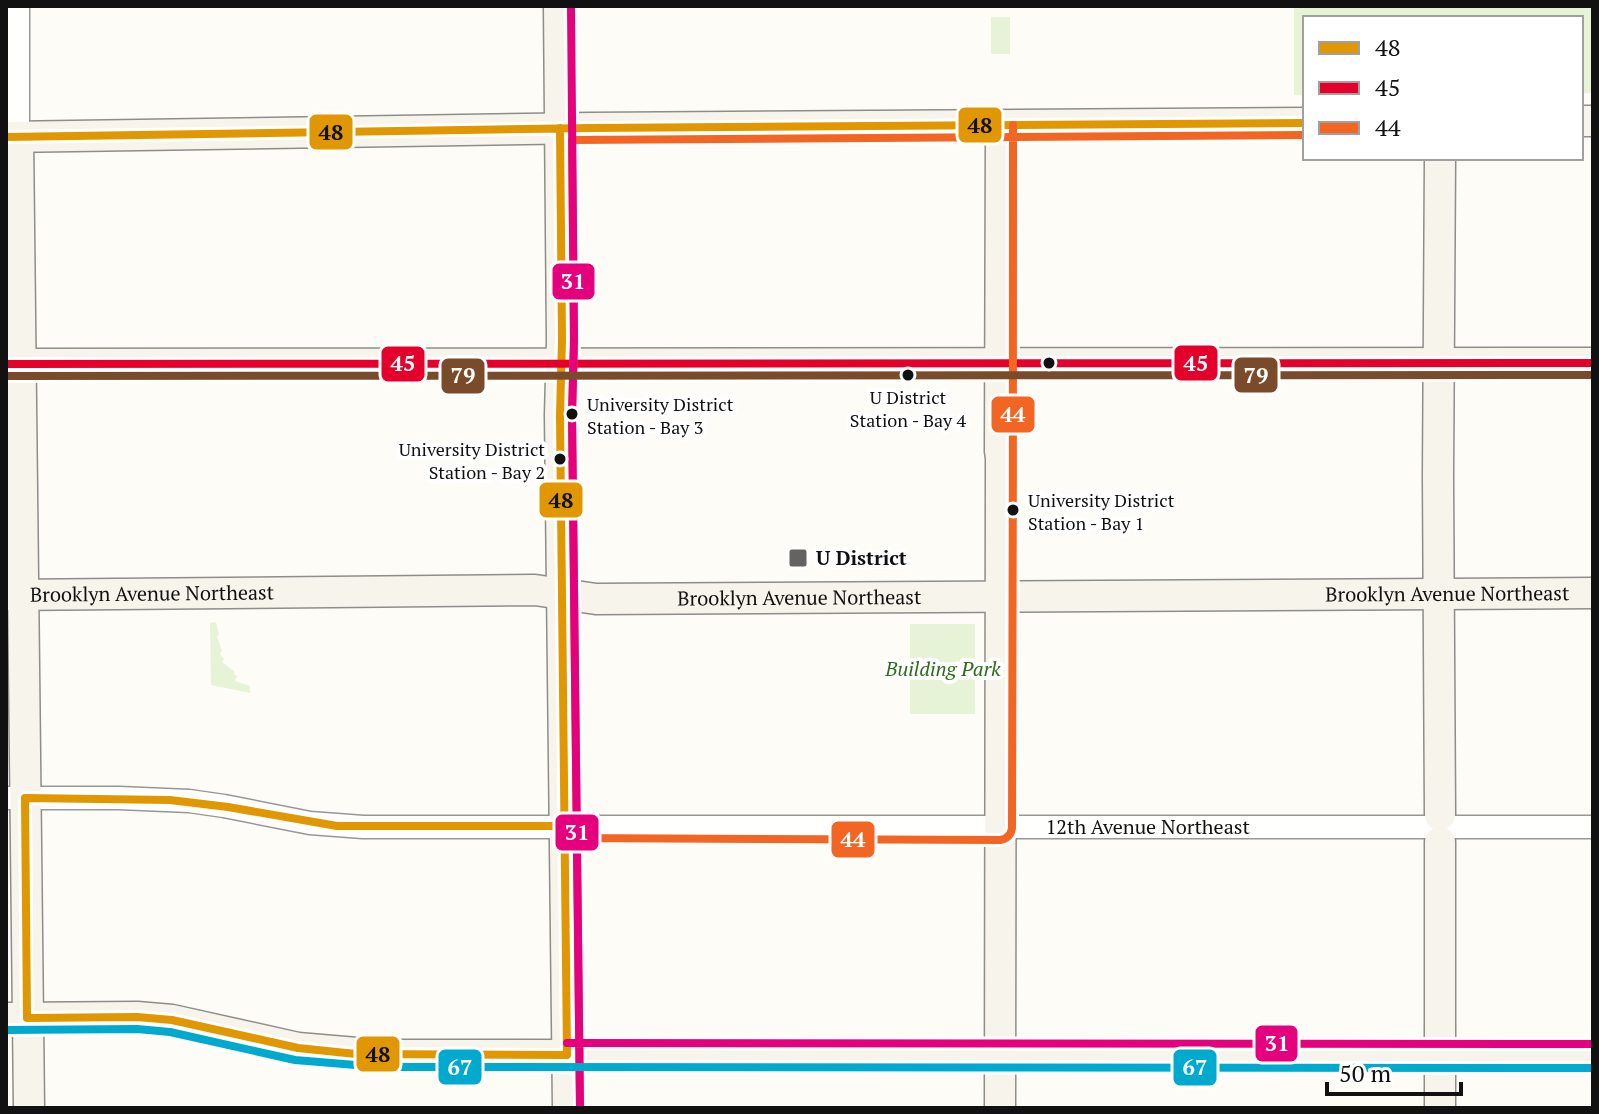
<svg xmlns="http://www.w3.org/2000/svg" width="1599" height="1114" font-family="'PT Serif',serif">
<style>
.green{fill:#e7f3d7}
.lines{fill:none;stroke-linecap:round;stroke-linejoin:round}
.street-casing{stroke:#979795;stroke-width:25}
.secondary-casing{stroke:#8e8d8b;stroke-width:33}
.street{stroke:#fffffe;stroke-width:22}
.secondary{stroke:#f6f4eb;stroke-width:30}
.bus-1-casing{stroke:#fff;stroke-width:14}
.bus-2-casing{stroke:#fff;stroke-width:14}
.bus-3-casing{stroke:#fff;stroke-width:14}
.bus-4-casing{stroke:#fff;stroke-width:14}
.bus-5-casing{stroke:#fff;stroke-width:14}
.bus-6-casing{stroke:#fff;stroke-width:14}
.bus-1{stroke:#e09702;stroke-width:8}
.bus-2{stroke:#e4002b;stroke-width:8}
.bus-3{stroke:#f26522;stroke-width:8}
.bus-4{stroke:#e5007d;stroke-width:8}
.bus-5{stroke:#7a4b2a;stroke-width:8}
.bus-6{stroke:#00a9ce;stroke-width:8}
.bus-dot{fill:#111;stroke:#fff;stroke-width:3}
.poi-dot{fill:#646362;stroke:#fff;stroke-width:3}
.labels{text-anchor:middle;stroke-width:8;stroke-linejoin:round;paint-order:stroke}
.bus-label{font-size:18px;fill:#111;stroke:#fff;text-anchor:start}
.poi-label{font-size:20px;font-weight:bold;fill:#111;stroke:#fff;text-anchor:start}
.street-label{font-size:20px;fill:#111;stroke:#fff}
.park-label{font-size:20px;font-style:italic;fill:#2f6b1f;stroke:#fff}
.line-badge{stroke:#fff;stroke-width:3}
.badge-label{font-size:22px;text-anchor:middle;font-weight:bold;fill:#fff}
.pale-badge-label{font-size:22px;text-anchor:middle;font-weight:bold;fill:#111}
</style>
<rect width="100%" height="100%" fill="#fdfcf7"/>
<path class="green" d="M1294,6H1593V93H1581V18H1305V95H1294Z
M991,17H1010V54H991Z
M216,622L219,635L217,636L222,651L220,654L224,659L222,662L235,672L234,674L237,676L235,681L250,686V693L211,685L210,623Z
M910,624H975V714H910Z"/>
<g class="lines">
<g class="street-casing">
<g id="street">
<path d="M18,6V137"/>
<path id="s1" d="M6,798H119L189,801L224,806L310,823L363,827H1428"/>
<path d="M1454,827H1593"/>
</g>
</g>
<g class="secondary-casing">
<g id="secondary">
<path d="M559,6L562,340L560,415L568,1108"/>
<path d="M1581,121H1593"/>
<path d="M6,137L591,128L1305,123"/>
<path d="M18,137L29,1108"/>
<path d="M1440,158L1438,477L1440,815"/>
<path d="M6,364L1593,363"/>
<path id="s2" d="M6,595L535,590L596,599L1593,593"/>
<path d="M6,1018L137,1017L172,1020L298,1048L380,1055L1593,1056"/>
<path d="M1000,1108L1001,458L1000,451L1001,125"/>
<path d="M1440,1108V842"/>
</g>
</g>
<use href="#street" class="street"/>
<use href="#secondary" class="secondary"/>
<g class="bus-1-casing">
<path id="bus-1" d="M560,128L562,340L560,415L567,1055L356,1054L298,1048L172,1020L137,1017L27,1018L25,798L170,800L228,807L337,826H564
M6,137L591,128L1305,123"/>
</g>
<g class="bus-2-casing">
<path id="bus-2" d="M6,364L1593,363"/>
</g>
<g class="bus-3-casing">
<path id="bus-3" d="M564,838L1000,840C1007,839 1011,835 1012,828C1014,594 1012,359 1013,125
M580,1108L572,415L574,340L572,140L1305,135"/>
</g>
<g class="bus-4-casing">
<path id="bus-4" d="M571,6L574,340L572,415L580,1108
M567,1043L1593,1044"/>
</g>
<g class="bus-5-casing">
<path id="bus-5" d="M6,376L1593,375"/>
</g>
<g class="bus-6-casing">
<path id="bus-6" d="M6,1030L137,1029L170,1032L295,1060L380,1067L1593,1068"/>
</g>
<use href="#bus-1" class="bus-1"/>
<use href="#bus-2" class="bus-2"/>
<use href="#bus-3" class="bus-3"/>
<use href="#bus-4" class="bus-4"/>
<use href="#bus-5" class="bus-5"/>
<use href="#bus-6" class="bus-6"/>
</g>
<g class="bus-dot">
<circle cx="1049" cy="363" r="7"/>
<circle cx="908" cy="375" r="7"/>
<circle cx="572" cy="414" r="7"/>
<circle cx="560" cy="459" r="7"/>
<circle cx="1013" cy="510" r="7"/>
</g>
<rect class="poi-dot" x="788" y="548" width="20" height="20" rx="4"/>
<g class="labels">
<g class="bus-label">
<text x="908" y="404" text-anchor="middle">U District<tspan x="908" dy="23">Station - Bay 4</tspan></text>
<text x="587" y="411">University District<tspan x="587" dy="23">Station - Bay 3</tspan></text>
<text x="545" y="456" text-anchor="end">University District<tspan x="545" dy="23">Station - Bay 2</tspan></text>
<text x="1028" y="507">University District<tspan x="1028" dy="23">Station - Bay 1</tspan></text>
</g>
<g class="poi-label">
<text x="816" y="565">U District</text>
</g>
<g class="street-label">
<text dy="7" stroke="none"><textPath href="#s2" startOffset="146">Brooklyn Avenue Northeast</textPath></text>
<text dy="7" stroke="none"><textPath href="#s2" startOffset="1442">Brooklyn Avenue Northeast</textPath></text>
<text dy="7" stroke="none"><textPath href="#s2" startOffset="794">Brooklyn Avenue Northeast</textPath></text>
<text dy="7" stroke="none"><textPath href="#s1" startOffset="1144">12th Avenue Northeast</textPath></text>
</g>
<g class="park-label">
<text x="943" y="676">Building Park</text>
</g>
</g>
<g class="line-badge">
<rect x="957" y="106" width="46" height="38" rx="8" fill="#e09702"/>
<rect x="308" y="113" width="46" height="38" rx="8" fill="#e09702"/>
<rect x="551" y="262" width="45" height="39" rx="8" fill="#e5007d"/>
<rect x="1173" y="344" width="46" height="38" rx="8" fill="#e4002b"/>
<rect x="380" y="345" width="46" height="38" rx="8" fill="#e4002b"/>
<rect x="1233" y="356" width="46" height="38" rx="8" fill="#7a4b2a"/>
<rect x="440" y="357" width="46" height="38" rx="8" fill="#7a4b2a"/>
<rect x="990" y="395" width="46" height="39" rx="8" fill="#f26522"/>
<rect x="538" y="481" width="46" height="38" rx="8" fill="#e09702"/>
<rect x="554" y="813" width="46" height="39" rx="8" fill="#e5007d"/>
<rect x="830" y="820" width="46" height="39" rx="8" fill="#f26522"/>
<rect x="1254" y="1024" width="45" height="39" rx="8" fill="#e5007d"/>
<rect x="355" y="1035" width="46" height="38" rx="8" fill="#e09702"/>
<rect x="437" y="1048" width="46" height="38" rx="8" fill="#00a9ce"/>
<rect x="1172" y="1048" width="46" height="39" rx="8" fill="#00a9ce"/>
</g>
<g class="badge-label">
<text x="573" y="289">31</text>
<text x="1196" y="371">45</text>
<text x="403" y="371">45</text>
<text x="1256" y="383">79</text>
<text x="463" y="383">79</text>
<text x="1013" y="422">44</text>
<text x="577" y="840">31</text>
<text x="853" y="847">44</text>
<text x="1277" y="1051">31</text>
<text x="460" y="1075">67</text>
<text x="1195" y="1075">67</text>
</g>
<g class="pale-badge-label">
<text x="980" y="133">48</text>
<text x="331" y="140">48</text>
<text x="561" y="508">48</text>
<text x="378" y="1062">48</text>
</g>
<rect width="1599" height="1114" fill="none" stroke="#111111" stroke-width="16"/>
<rect x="1303" y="16" width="280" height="144" fill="#ffffff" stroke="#a0a0a0" stroke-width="2"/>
<rect x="1319" y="42" width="40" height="12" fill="#e09702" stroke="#a0a0a0" stroke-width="2"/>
<text x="1375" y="56" font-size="24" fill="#111111">48</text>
<rect x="1319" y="82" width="40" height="12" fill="#e4002b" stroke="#a0a0a0" stroke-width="2"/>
<text x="1375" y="96" font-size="24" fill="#111111">45</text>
<rect x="1319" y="122" width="40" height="12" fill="#f26522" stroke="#a0a0a0" stroke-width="2"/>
<text x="1375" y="136" font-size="24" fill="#111111">44</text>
<path d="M1327 1082v12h134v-12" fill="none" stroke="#111111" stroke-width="4"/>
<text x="1339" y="1082" font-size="24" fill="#111111" stroke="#ffffff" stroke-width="6" paint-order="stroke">50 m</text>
</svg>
